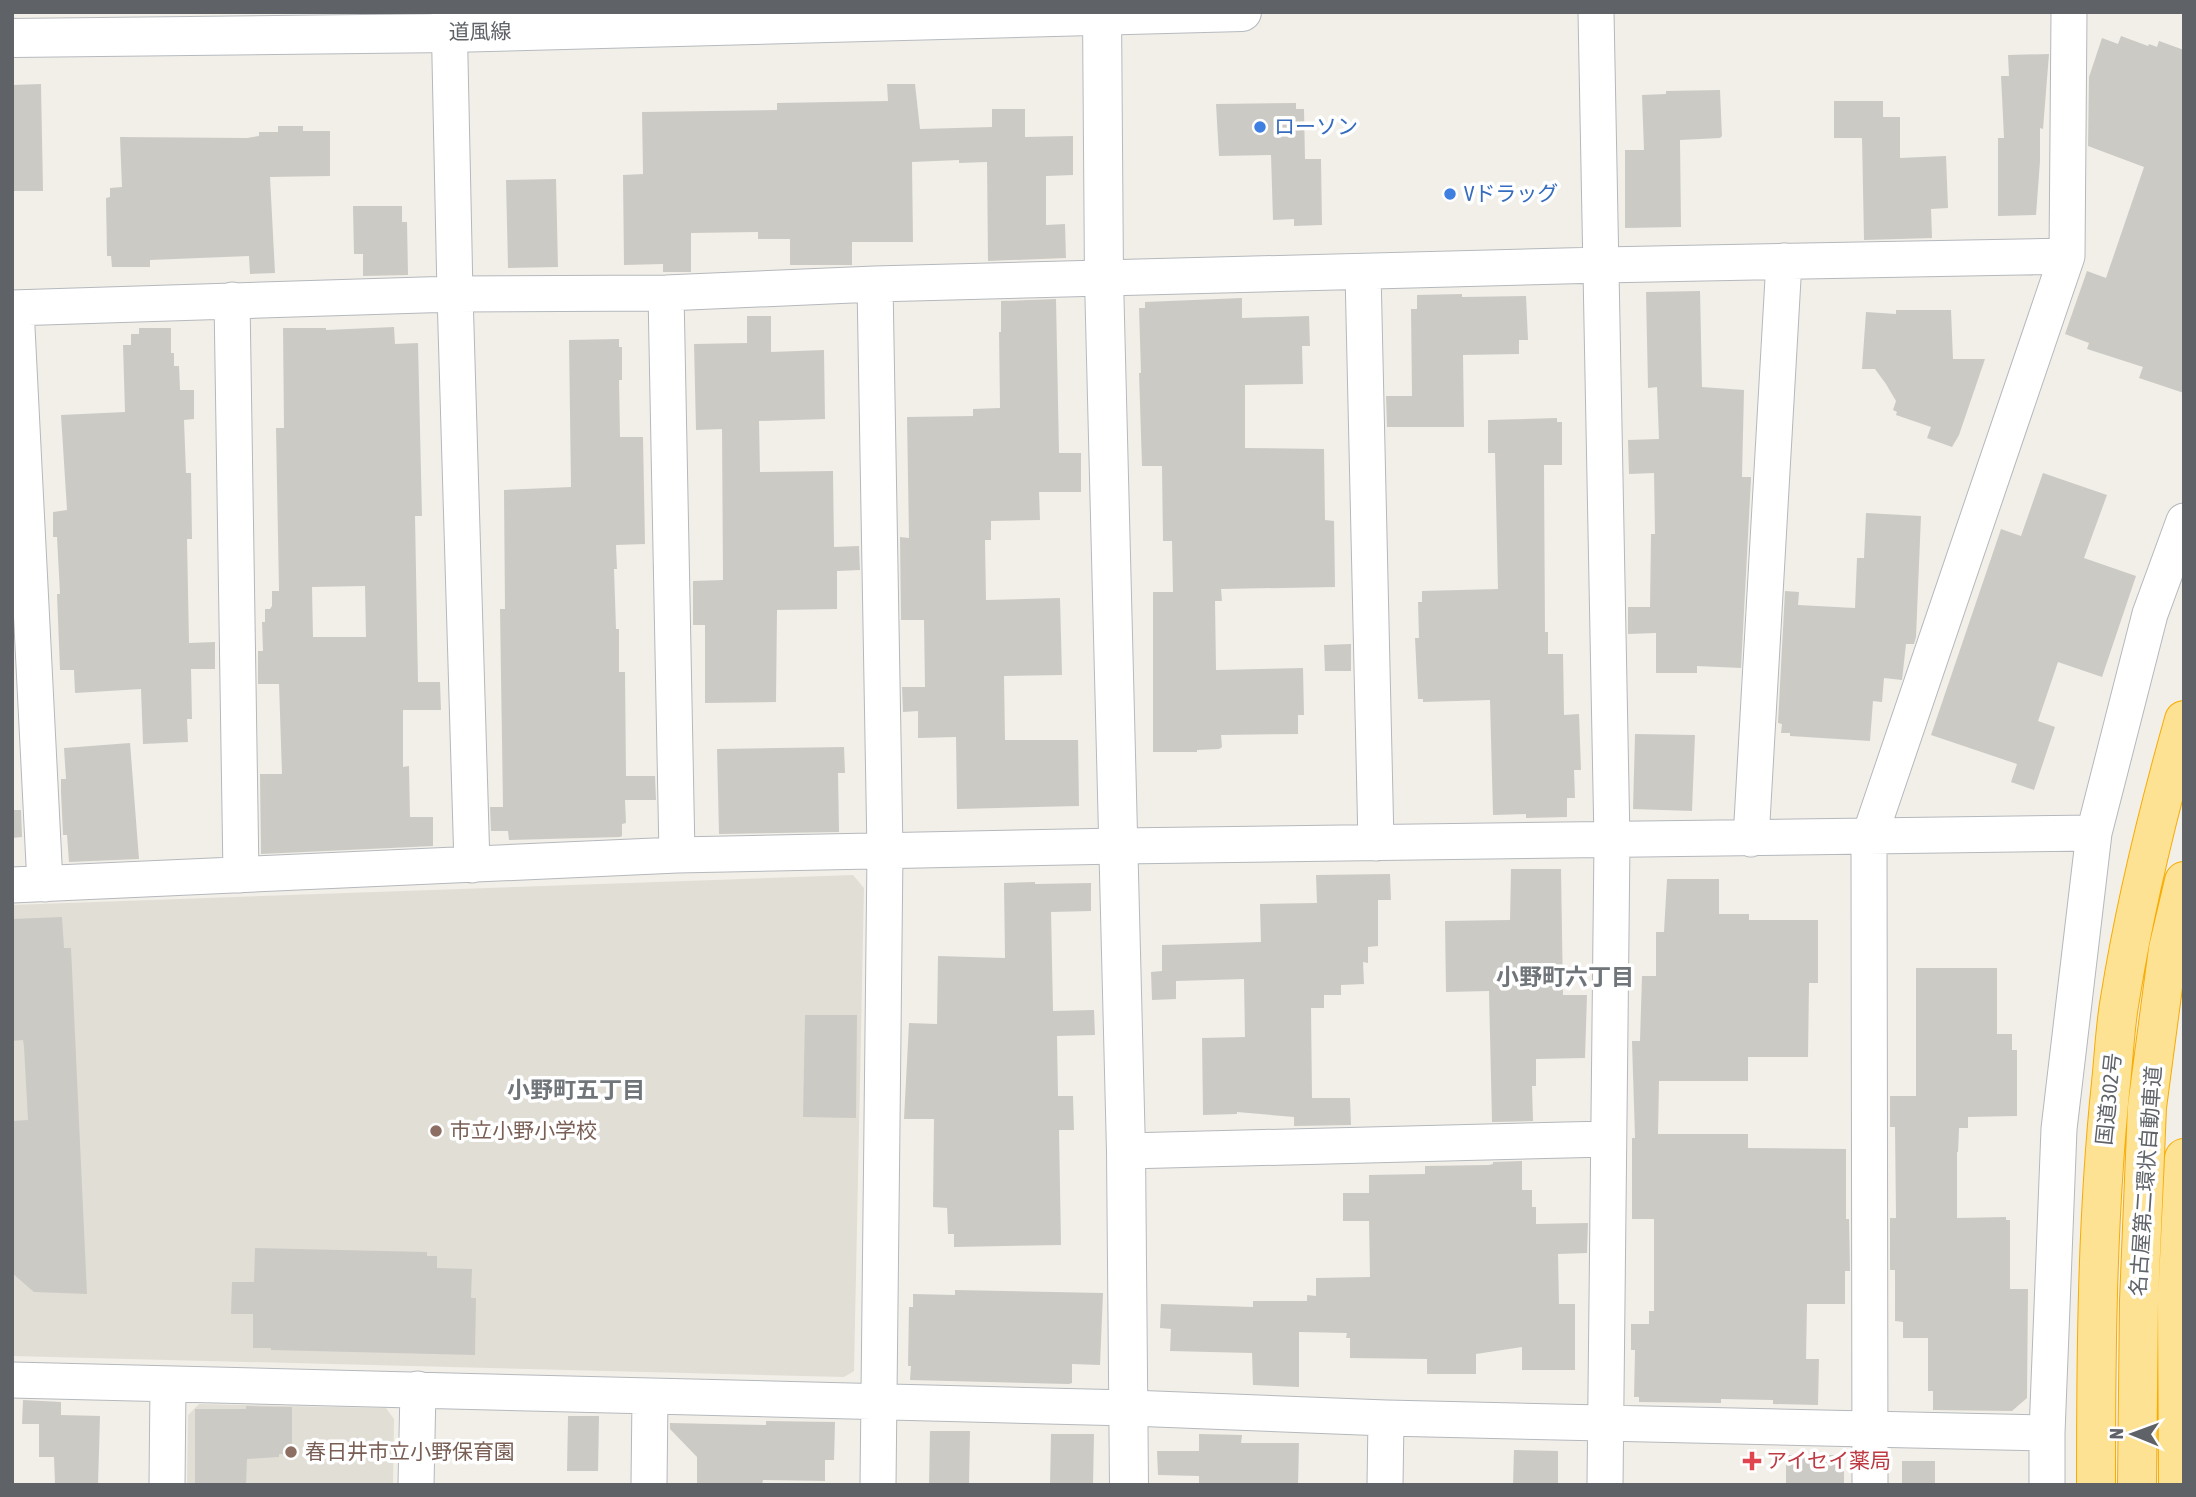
<svg xmlns="http://www.w3.org/2000/svg" width="2196" height="1497" font-family="'Asap Condensed','Noto Sans JP',sans-serif">
<style>
.education{fill:#e1ded6}
.building{fill:#cccac5;fill-rule:evenodd}
.lines{fill:none;stroke-linecap:round;stroke-linejoin:round}
.street-casing{stroke:#b5b8bc;stroke-width:37}
.secondary-casing{stroke:#b6babf;stroke-width:40}
.highway-casing{stroke:#f9ab00;stroke-width:40}
.street{stroke:#fff;stroke-width:35}
.secondary{stroke:#fff;stroke-width:38}
.highway{stroke:#fde293;stroke-width:38}
.shop-dot{fill:#3f7fe0;stroke:#fff;stroke-width:2.5}
.education-dot{fill:#8d6e63;stroke:#fff;stroke-width:2.5}
.health-dot{fill:#e0444e;stroke:#fff;stroke-width:2.5}
.labels{text-anchor:middle;stroke-width:7;stroke-linejoin:round;paint-order:stroke}
.street-label{font-size:21px;fill:#5f6368;stroke:#fff}
.shop-label{font-size:21px;fill:#366cbe;stroke:#fff;text-anchor:start}
.education-label{font-size:21px;fill:#785e54;stroke:#fff;text-anchor:start}
.health-label{font-size:21px;fill:#be3a42;stroke:#fff;text-anchor:start}
.neighbourhood-label{font-size:23px;font-weight:bold;fill:#70757a;stroke:#fff}
</style>
<rect width="100%" height="100%" fill="#f1efe8"/>
<path class="education" d="M853,875L864,888L854,1371L844,1377L12,1356V905Z
M199,1404L386,1408L394,1419L393,1485H187L188,1415Z"/>
<path class="building" d="M2121,36L2148,46L2149,44L2157,47L2159,41L2184,50V393L2139,378L2143,367L2087,349L2089,343L2065,334L2087,271L2106,278L2144,167L2088,146L2089,77L2102,38L2118,44Z
M2049,54L2043,129L2040,128V161L2036,215L1998,216V138H2004L2001,76H2009L2008,55Z
M41,84L43,191H12V85Z
M887,84H915L920,129L992,127V109H1025V137L1073,136V175L1046,176V225L1065,224L1066,258L988,261L987,162L959,163V160L912,162L913,242H852V265H790V239H758V232L691,233V272H663V264L624,265L623,175L643,174L642,112L777,110V103L888,101Z
M1720,90L1722,136L1720,138L1680,140L1681,227L1625,228V150H1644L1642,95L1666,94V91Z
M1834,101H1883V117H1900V158L1946,156L1948,208L1931,209L1932,238L1864,240L1862,138H1834Z
M1296,103V109H1304L1305,159H1321L1322,225L1294,226V219L1273,220L1271,155L1219,156L1216,104Z
M278,126H303V131H330V176L270,177L275,273L250,274L249,256L150,260V267H112L111,256H107L106,198L110,197V188L122,187L120,137L247,138L259,136V132H278Z
M556,179L558,267L508,268L506,180Z
M353,206H402V222H407L408,275L363,276V254H354Z
M1700,291L1702,387L1744,390L1742,477H1751V479L1741,668L1697,666V673H1656V633L1628,634V607H1650L1651,534H1655L1654,473L1629,474L1628,440L1659,439L1657,387L1648,388L1646,292Z
M1462,294V297L1526,296L1528,340H1519V354L1463,355L1464,427H1387L1386,396H1412L1411,309H1417V295Z
M1242,298V318L1309,316L1310,346H1302L1303,384L1245,385V448L1324,449L1325,520L1334,521L1335,587L1221,589L1222,601H1215L1216,670L1303,668L1304,715H1298V734L1221,735L1222,747L1219,749L1197,750V752H1153V592H1173L1172,541H1163L1162,466H1142L1139,373H1141L1139,308H1145V302Z
M1056,299L1059,453H1081V492H1039L1040,520L991,521V540H985L986,600L1060,598L1062,675L1004,676L1005,740H1078L1079,806L957,809L956,737L918,738V711L903,712L902,687H925L924,620H901L900,537L909,538L907,417L973,416V409L1000,408L999,332H1001V301Z
M1896,310H1951L1953,359H1985L1959,435L1952,447L1927,438L1931,427L1896,415L1897,412L1893,410L1896,401L1886,384L1875,369H1862L1866,312L1896,314Z
M747,316H771V352L824,350L825,419L759,421L760,472L833,471L834,547L859,546L860,570L837,571V609L777,610L776,702L705,703V625H693V581L723,580L722,429L696,430L694,344L747,343Z
M394,327L395,344L418,343L422,516H415L418,682H440L441,710H403V767L409,766L410,817H433V846L261,854L260,774H282L279,684H258V651H263L262,622H265V609H270L272,606V591H279L276,428H284L283,328H326V330ZM365,586L366,637H313L312,587Z
M139,328H171V353H174V366H179L180,390H194V419L184,420L186,473H191L192,539H187L189,643L215,642V669H191L192,719H187L188,742L143,744L141,689L75,693L74,670H60L57,594H60L57,537H53V512L67,510L61,415L125,412L123,345H131V334H139Z
M619,339V347H622V380H619L620,437H643L645,544L616,545L617,569H614L616,629H619V672H625L626,776H655L656,800H625L626,823L622,824V836L620,837L509,840L508,831H491L490,807H503L500,609H505L504,490L571,487L569,340Z
M1557,418V422H1562V465H1544L1545,632H1548V654H1563L1564,715L1579,714L1581,770H1574L1575,798H1567V817L1526,818V814L1493,815L1490,700L1423,702V699H1418L1415,638H1419L1418,602H1422V591L1498,589L1495,453H1488V420Z
M2043,473L2107,495L2084,558L2136,576L2102,677L2058,662L2038,721L2055,727L2034,790L2011,782L2017,764L1931,735L2001,529L2021,536Z
M1866,513L1921,516L1916,637L1914,644H1906L1902,680L1884,678L1882,702L1873,701L1870,741L1790,736V733H1781L1782,724L1778,723L1785,591L1799,592L1798,605L1855,608L1857,558H1864Z
M1351,644V671H1325L1324,645Z
M1635,734L1695,735L1692,811L1633,809Z
M130,743L139,859L69,862L67,835H63L61,792V779H66L64,748Z
M844,747L845,773H838L839,832L719,834L717,749Z
M12,810H21L22,837L12,838Z
M1511,869H1561L1563,995H1587L1585,1058L1536,1059V1086H1532L1533,1121L1492,1122L1489,991L1446,992L1445,921L1510,920Z
M1390,874L1391,900H1378V946L1368,947V963L1363,962L1364,984L1341,985V995H1324V1008H1311L1312,1098H1350L1351,1125L1294,1126V1117L1237,1112V1114L1203,1115L1202,1038L1245,1037L1244,979L1176,981V999L1152,1000L1151,972L1162,971V945L1261,942L1260,904L1317,903L1316,875Z
M1667,879H1719V914H1749V920H1818V983H1809L1808,1057H1748V1081H1659L1658,1134H1748V1148L1846,1149V1219H1849L1850,1271H1845V1304H1807L1806,1359H1819L1818,1405L1773,1404V1400L1721,1399V1403L1639,1402V1397H1634L1635,1350H1631V1324H1649V1311H1654V1219H1632V1138H1635L1632,1041H1640L1642,976H1656V932H1664Z
M1035,882V884L1091,883V911L1051,912L1053,1011L1094,1010L1095,1035L1057,1036L1058,1096H1073L1074,1130H1059L1061,1245L954,1247V1234H948L947,1208L933,1207L934,1119H904L909,1023L937,1024L938,956L1005,958L1004,883Z
M62,917L64,948H71L87,1294L34,1292L12,1273V1121L28,1120L24,1047L23,1040L12,1041V919Z
M1916,968H1997V1034H2012V1050H2017V1116L1968,1117V1128H1959L1958,1152H1957V1218L2006,1217V1220H2010V1289H2028L2027,1398L2012,1411L1933,1410V1391H1928V1338H1903V1322L1895,1321V1270H1890V1218H1896L1895,1127H1890V1096H1916Z
M805,1015H857L856,1118L803,1117Z
M1522,1161V1190H1532V1207H1536V1224L1588,1223L1587,1253L1558,1254L1559,1304H1575V1370H1522V1347L1476,1354V1374H1427V1359L1350,1358V1338H1346L1347,1333L1299,1332V1387L1253,1385L1252,1353L1170,1351L1171,1329L1160,1328L1161,1304L1253,1307V1301H1307V1295L1316,1296V1278L1370,1277L1369,1221H1343V1193H1369V1175L1425,1174V1166L1489,1165L1493,1164V1162Z
M255,1248L427,1252V1256H437V1268L472,1269L471,1298H476L475,1355L271,1350V1348H253V1314H231L232,1282H254Z
M955,1290L1103,1293L1100,1365L1072,1364V1383L1069,1384L910,1380L911,1366H908L909,1307H913V1294L955,1295Z
M23,1400L61,1402V1415L100,1416L98,1485L55,1484L54,1457H39V1424H22Z
M246,1406L292,1407V1454H279V1457L247,1459L246,1485H195V1409H246Z
M568,1416H599L598,1471H567Z
M766,1421L835,1422L834,1460H825V1481L763,1480L762,1485H697V1457L670,1429V1423L766,1425Z
M930,1431H970L969,1484L929,1485Z
M1051,1434H1094L1093,1485H1050Z
M1199,1434L1242,1435L1241,1443H1299L1298,1485H1199V1476L1158,1475L1157,1451H1199Z
M1514,1450L1558,1451V1485H1513Z
M1786,1455H1844V1485H1786Z
M1902,1461H1935V1485H1902Z"/>
<g class="lines">
<g class="street-casing">
<path id="street" d="M449,12L455,294L472,865
M1596,12L1612,841L1605,1485
M1363,272L1376,843
M875,284L885,852L878,1485
M666,293L677,855
M232,300L241,875
M12,308L455,294L666,293L875,284L1602,265L2067,256
M16,308L45,884
M1751,839L1784,261
M12,885L677,855L1120,846L2094,833
M1126,1151L1608,1139
M12,1380L1130,1408L1386,1418L2047,1433
M167,1485L168,1385
M416,1485L418,1389
M649,1485L650,1396
M1385,1485L1386,1418
M1870,1485L1869,838L2067,256L2069,12
M2047,1485V1433L2059,1129L2094,833L2150,614L2184,521"/>
</g>
<g class="secondary-casing">
<path id="secondary" d="M1102,12L1104,279L1126,1151L1129,1485
M12,38L450,33L1242,12"/>
</g>
<g class="highway-casing">
<path id="highway" d="M2096,1485C2096,1350 2097,1217 2111,1083C2114,1055 2115,1026 2120,999C2135,905 2158,812 2184,720
M2137,1485L2139,1301L2147,1107L2168,949L2184,881
M2178,1485L2177,1301L2184,1158"/>
</g>
<use href="#street" class="street"/>
<use href="#secondary" class="secondary"/>
<use href="#highway" class="highway"/>
</g>
<g class="shop-dot">
<circle cx="1260" cy="127" r="7"/>
<circle cx="1450" cy="194" r="7"/>
</g>
<g class="education-dot">
<circle cx="436" cy="1131" r="7"/>
<circle cx="291" cy="1452" r="7"/>
</g>
<path class="health-dot" d="M1748.5 1450.5h7v7h7v7h-7v7h-7v-7h-7v-7h7z"/>
<g class="labels">
<g class="street-label">
<text transform="translate(480 32) rotate(-1)" y="7">道風線</text>
<text transform="translate(2109 1099) rotate(-84)" y="7">国道302号</text>
<text transform="translate(2146 1181) rotate(-86)" y="7">名古屋第二環状自動車道</text>
</g>
<g class="shop-label">
<text x="1274" y="134">ローソン</text>
<text x="1464" y="201">Vドラッグ</text>
</g>
<g class="education-label">
<text x="450" y="1138">市立小野小学校</text>
<text x="305" y="1459">春日井市立小野保育園</text>
</g>
<g class="health-label">
<text x="1766" y="1468">アイセイ薬局</text>
</g>
<g class="neighbourhood-label">
<text x="1565" y="985">小野町六丁目</text>
<text x="576" y="1098">小野町五丁目</text>
</g>
</g>
<rect width="2196" height="1497" fill="none" stroke="#5f6368" stroke-width="28"/>
<g transform="translate(2133 1434) rotate(271)" stroke="#ffffff" stroke-width="5" paint-order="stroke">
<path d="M0-5L12 26L0 18L-12 26Z" fill="#5f6368"/>
<text y="-10" font-size="19" font-weight="bold" text-anchor="middle" fill="#5f6368">N</text>
</g>
</svg>
